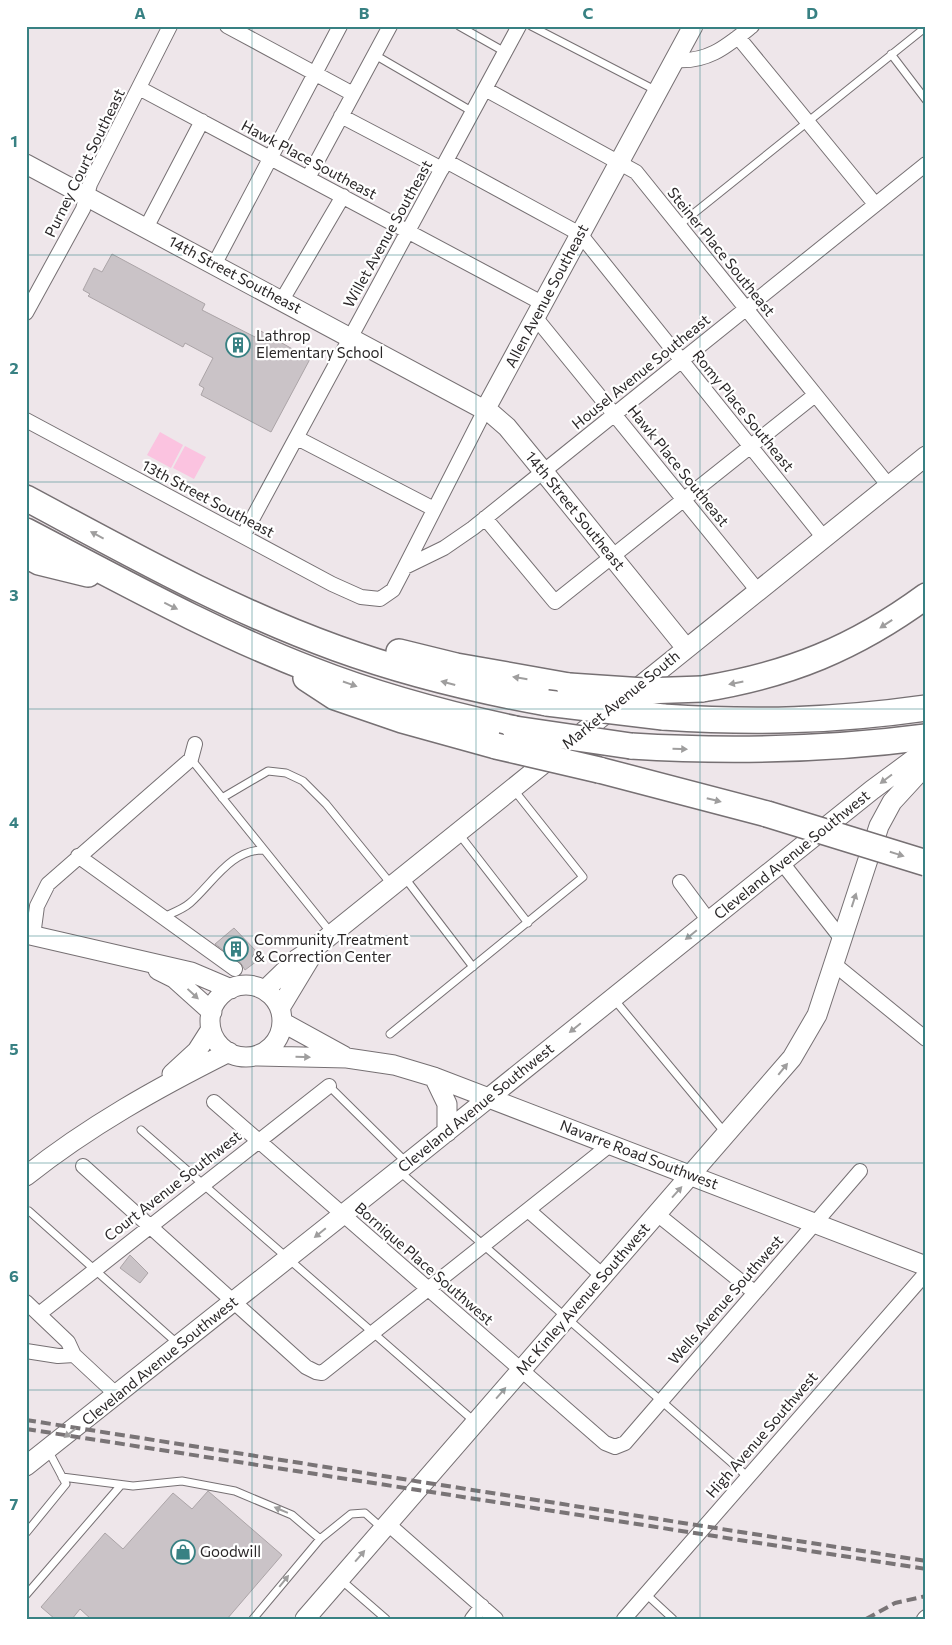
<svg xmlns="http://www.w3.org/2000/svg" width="952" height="1645" font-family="Commissioner,sans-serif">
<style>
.green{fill:#fbc3e0}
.building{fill:#cac3c7;stroke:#aba4a7}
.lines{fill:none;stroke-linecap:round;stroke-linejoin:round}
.lane-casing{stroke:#767073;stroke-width:9}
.street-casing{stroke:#767073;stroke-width:16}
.secondary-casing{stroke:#767073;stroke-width:21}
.highway-casing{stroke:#767073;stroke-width:28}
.lane{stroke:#fff;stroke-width:7}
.street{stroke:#fff;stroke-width:14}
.secondary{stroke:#fff;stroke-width:19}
.highway{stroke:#fff;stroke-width:25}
.rail{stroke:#797476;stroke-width:4;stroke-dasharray:10 5;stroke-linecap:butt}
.highway-bridge-casing{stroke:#767073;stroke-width:28;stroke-linecap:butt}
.highway-bridge{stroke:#fff;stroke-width:25}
.oneway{fill:#9f9e9e}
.grid{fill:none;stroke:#388183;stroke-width:1;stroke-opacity:0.55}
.labels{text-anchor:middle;stroke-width:4.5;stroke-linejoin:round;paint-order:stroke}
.street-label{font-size:15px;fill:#2a2728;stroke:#fff}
.poi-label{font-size:15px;fill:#2a2728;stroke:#fff;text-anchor:start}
.neatline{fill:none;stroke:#388183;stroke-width:2}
.grid-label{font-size:16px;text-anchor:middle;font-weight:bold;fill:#388183}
</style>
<rect width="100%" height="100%" fill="#eee6ea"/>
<path class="green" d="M160,432L183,445L171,468L147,455Z
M185,446L206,457L194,479L173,468Z"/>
<path class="building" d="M112,254L205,304L202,310L255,337L259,330L310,359L271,432L201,395L204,388L199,385L213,358L185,343L183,347L88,296L90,294L83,290L94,268L102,272Z
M234,928L257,952L252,956L257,961L245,970L240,962L215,944Z
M130,1255L148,1273L140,1283L120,1268Z
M208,1491L282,1555L227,1619H91L80,1609L72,1619H55L41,1607L105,1533L123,1549L173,1493L192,1509Z"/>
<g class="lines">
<g class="lane-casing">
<path id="lane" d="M459,26L505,52
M531,26L657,91
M891,54L926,100
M375,55L473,112
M678,226L926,27
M191,759L332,934
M222,798L268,771L286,773L303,781L326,804L391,884
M459,834L528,923
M405,878L473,967
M163,917C172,913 182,910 190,903C212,884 231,849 264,850
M613,998L726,1134
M390,1034L583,877L514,790
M329,1086L407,1163
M141,1130L474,1421
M399,1171L748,1477
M29,1211L178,1344
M62,1477L133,1486L182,1481L235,1491L292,1515L320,1539
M26,1533L66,1484L48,1450
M340,1579L386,1619
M646,1594L673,1619
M26,1595L121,1485
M253,1619L320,1539L351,1514L365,1513L382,1528"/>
</g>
<g class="street-casing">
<path id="street" d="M227,26L353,94
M738,37L875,204
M674,60C708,63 727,46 752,26
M139,88L542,303
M485,89L636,172L889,486
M341,116L442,169
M446,161L580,234L824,538
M308,178L390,26
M146,228L202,121
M214,265L340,26
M282,300L343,196
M26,313L83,209L90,184L170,26
M535,317L758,591
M26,420L332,584L361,597L380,599L393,590L405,567L444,548L473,528L926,164
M297,438L434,509
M485,518L555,602L815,395
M243,536L519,26
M405,567L485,410
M78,856L235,969
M783,864L841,938
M680,882L709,921
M33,936L37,906L48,884L191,759L195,744
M834,964L926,1039
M214,1102L605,1443L615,1447L625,1443L860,1171
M83,1166L306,1367L316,1372L322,1373L611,1144
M528,1210L603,1276
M657,1214L754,1292
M26,1302L68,1342L74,1355L117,1395
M39,1314L329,1086
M26,1351L58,1356L74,1355
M388,1524L496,1619
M472,1619L482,1606
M624,1619L926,1273
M924,1619L926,1617"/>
</g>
<g class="secondary-casing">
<path id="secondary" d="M26,164L492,414L507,427L543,471L686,648
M485,410L693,26
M26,934L191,972L231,989
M158,970L174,978L212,1012
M210 1021a36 36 0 1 1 72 0a36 36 0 1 1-72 0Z
M265,990L297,959L317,946L926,456
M280,1008L315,950
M282,1022L344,1056
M258,1056L347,1058L394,1065L434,1077L926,1266
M172,1074L197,1051L211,1029
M434,1077L447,1104V1132
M26,1176C89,1126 157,1088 229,1052
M26,1466L399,1170L872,790L926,750
M305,1619L792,1058L817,1015L879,826L892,802L926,765"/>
</g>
<g class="highway-casing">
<path id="highway" d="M26,498C127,552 228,609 336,648C405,673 475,690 547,703
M26,531C120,580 213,632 312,670C378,696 446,714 515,729
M26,555L39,562L88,574
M399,652L456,666L569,686
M306,678L335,697L402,720L496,746
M702,689C789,675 855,648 926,596
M663,717C755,723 834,721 926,708
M631,746C730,752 827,750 926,737
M599,770L767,814"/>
</g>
<use href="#lane" class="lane"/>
<use href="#street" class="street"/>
<use href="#secondary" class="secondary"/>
<use href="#highway" class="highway"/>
<path class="rail" d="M26,1420L926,1561
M26,1429L926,1569
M866,1619L895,1603L926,1596"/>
<g class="highway-bridge-casing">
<path id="highway-bridge" d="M569,686L644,691L702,689
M547,703L663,717
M515,729L631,746
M496,746L599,770
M767,814L926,863"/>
</g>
<use href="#highway-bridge" class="highway-bridge"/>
</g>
<defs><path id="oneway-solid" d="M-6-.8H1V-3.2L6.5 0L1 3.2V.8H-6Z" transform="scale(1.25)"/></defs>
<g class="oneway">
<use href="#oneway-solid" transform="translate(97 535) rotate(-152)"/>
<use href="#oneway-solid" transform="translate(171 606) rotate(26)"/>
<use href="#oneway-solid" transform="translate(886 624) rotate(147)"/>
<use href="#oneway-solid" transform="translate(520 678) rotate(-171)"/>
<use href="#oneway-solid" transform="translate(448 683) rotate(-165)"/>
<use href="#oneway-solid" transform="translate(736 683) rotate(169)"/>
<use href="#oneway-solid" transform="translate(350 684) rotate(19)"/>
<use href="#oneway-solid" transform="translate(680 749) rotate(2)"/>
<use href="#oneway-solid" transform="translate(886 779) rotate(143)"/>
<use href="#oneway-solid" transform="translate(714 800) rotate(14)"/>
<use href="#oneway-solid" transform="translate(897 854) rotate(17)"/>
<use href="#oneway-solid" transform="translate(854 900) rotate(-72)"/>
<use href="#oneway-solid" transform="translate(691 935) rotate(141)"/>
<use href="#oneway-solid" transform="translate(193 994) rotate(43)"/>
<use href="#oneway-solid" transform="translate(575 1028) rotate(141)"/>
<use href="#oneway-solid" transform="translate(303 1057) rotate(2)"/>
<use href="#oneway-solid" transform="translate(783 1069) rotate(-51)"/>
<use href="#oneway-solid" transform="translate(677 1192) rotate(-48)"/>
<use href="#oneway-solid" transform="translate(320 1233) rotate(141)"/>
<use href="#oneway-solid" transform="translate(501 1393) rotate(-49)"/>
<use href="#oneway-solid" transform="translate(70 1433) rotate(143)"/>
<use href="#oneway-solid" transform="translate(281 1510) rotate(-157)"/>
<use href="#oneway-solid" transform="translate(360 1556) rotate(-49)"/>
<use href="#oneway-solid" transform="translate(284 1581) rotate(-51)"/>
</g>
<path class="grid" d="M252,26V1619M476,26V1619M700,26V1619M26,255H926M26,482H926M26,709H926M26,936H926M26,1163H926M26,1390H926"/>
<defs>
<g id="building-ring" transform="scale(1.25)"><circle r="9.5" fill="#fff" stroke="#388183" stroke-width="1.5"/><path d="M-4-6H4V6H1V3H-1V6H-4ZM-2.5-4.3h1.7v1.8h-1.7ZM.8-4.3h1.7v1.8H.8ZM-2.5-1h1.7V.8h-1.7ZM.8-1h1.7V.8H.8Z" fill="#388183"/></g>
<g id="shop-ring" transform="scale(1.25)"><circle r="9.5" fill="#fff" stroke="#388183" stroke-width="1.5"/><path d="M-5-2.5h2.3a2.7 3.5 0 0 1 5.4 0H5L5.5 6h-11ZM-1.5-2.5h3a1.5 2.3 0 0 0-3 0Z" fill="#388183"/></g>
</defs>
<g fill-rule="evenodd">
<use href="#building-ring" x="238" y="345"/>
<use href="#building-ring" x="236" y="949"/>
<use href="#shop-ring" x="183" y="1552"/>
</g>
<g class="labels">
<g class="street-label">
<text transform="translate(309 160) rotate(28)" y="5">Hawk Place Southeast</text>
<text transform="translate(85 163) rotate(-64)" y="5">Purney Court Southeast</text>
<text transform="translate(388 234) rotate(-61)" y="5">Willet Avenue Southeast</text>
<text transform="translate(721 252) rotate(51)" y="5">Steiner Place Southeast</text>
<text transform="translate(235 275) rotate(28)" y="5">14th Street Southeast</text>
<text transform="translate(547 296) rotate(-62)" y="5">Allen Avenue Southeast</text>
<text transform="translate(641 372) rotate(-39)" y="5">Housel Avenue Southeast</text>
<text transform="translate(743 411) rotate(51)" y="5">Romy Place Southeast</text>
<text transform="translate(678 466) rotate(51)" y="5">Hawk Place Southeast</text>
<text transform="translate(208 499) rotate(28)" y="5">13th Street Southeast</text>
<text transform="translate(575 511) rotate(51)" y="5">14th Street Southeast</text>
<text transform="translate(621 700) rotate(-39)" y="5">Market Avenue South</text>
<text transform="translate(792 855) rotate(-39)" y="5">Cleveland Avenue Southwest</text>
<text transform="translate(476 1108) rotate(-39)" y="5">Cleveland Avenue Southwest</text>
<text transform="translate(639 1155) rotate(21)" y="5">Navarre Road Southwest</text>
<text transform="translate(173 1186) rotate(-38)" y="5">Court Avenue Southwest</text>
<text transform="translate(424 1264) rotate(41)" y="5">Bornique Place Southwest</text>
<text transform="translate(583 1299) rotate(-49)" y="5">Mc Kinley Avenue Southwest</text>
<text transform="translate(726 1300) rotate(-49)" y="5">Wells Avenue Southwest</text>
<text transform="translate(160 1361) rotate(-39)" y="5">Cleveland Avenue Southwest</text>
<text transform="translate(762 1435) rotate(-49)" y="5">High Avenue Southwest</text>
</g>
<g class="poi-label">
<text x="256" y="341">Lathrop<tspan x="256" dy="17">Elementary School</tspan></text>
<text x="254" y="945">Community Treatment<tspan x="254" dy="17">&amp; Correction Center</tspan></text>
<text x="200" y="1557">Goodwill</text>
</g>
</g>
<rect width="952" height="1645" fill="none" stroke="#ffffff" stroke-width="55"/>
<rect x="28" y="28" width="896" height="1590" class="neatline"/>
<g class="grid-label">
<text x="140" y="19">A</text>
<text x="364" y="19">B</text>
<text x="588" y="19">C</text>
<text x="812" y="19">D</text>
<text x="14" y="147">1</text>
<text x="14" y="374">2</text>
<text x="14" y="601">3</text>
<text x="14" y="828">4</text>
<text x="14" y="1055">5</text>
<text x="14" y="1282">6</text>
<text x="14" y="1510">7</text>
</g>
</svg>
